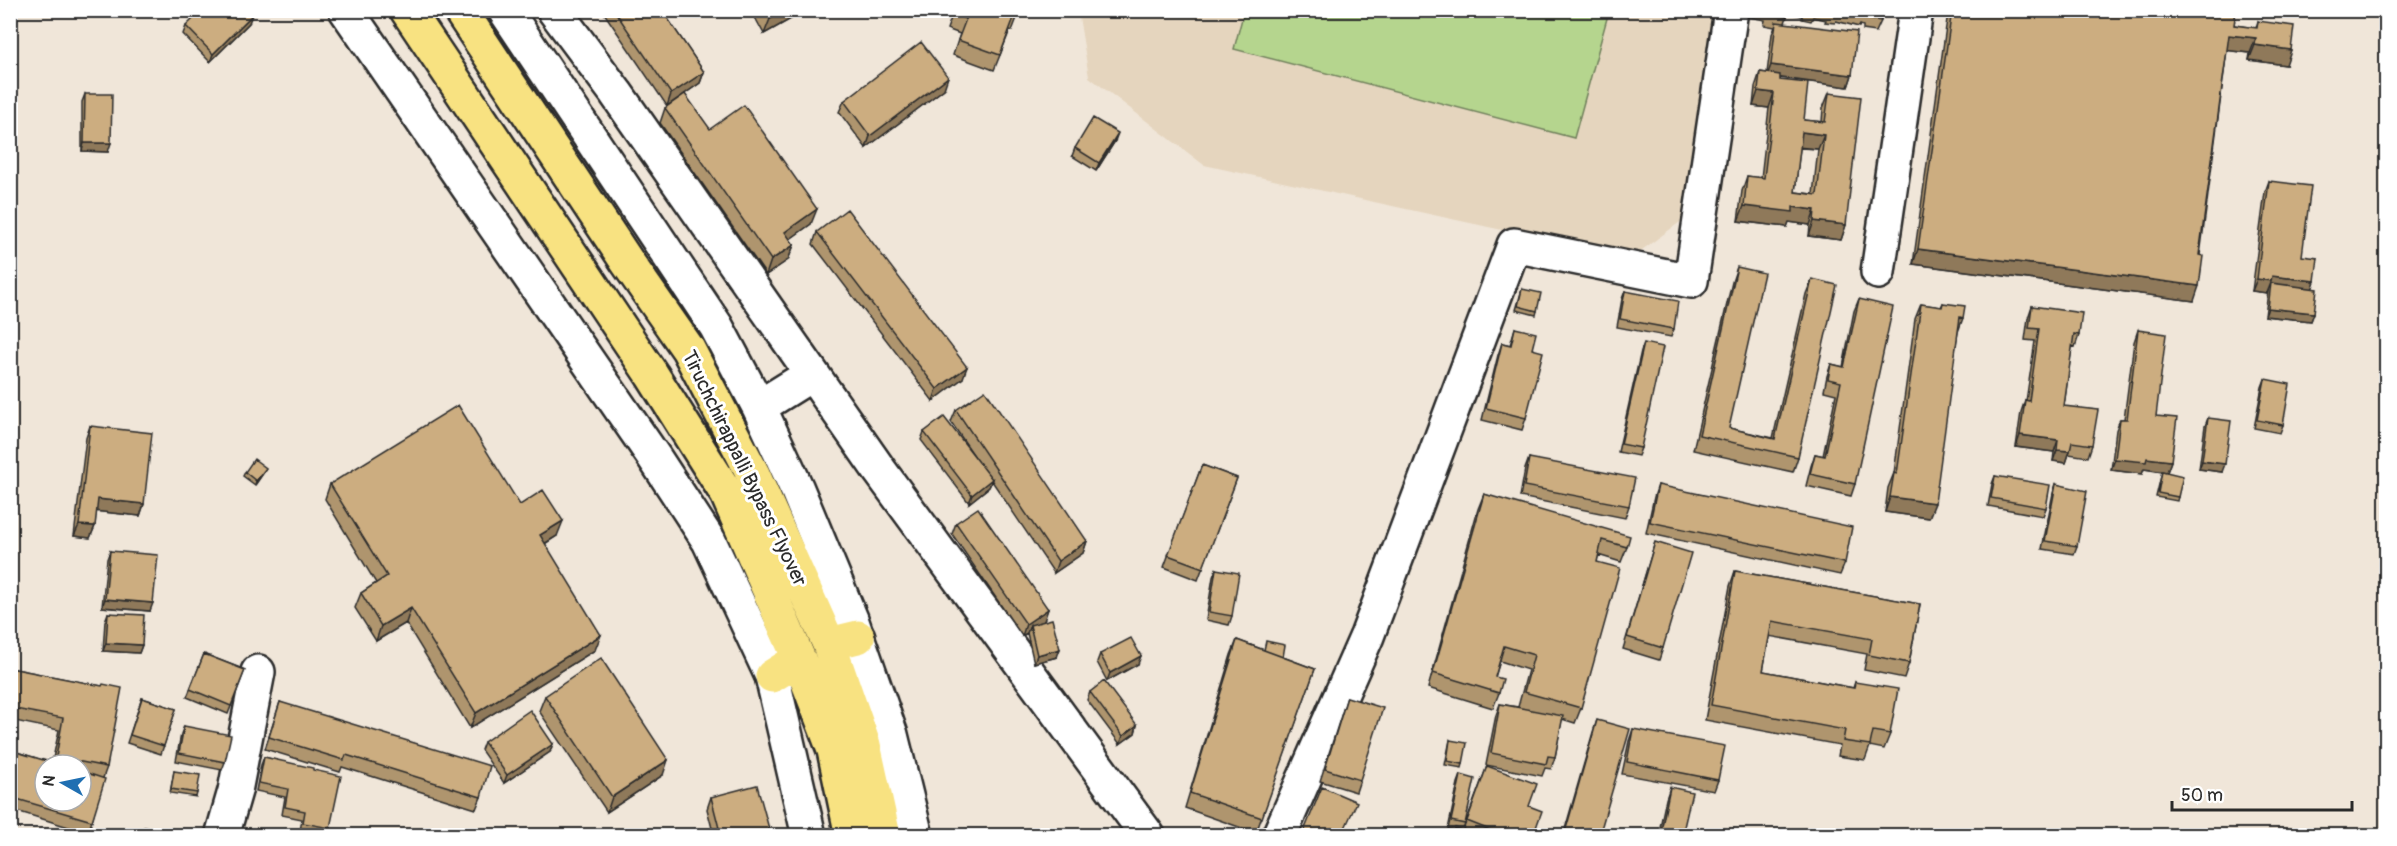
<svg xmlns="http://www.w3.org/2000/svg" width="2397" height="846" font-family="Pangolin,sans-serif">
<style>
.built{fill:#e5d5be}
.green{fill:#b5d58e;stroke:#70805c;stroke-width:1.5}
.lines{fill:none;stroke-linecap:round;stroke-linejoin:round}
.minor-casing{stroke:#2b2b2b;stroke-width:38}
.highway-casing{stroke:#2b2b2b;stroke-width:38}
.minor{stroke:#fff;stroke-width:33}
.highway{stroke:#f8e281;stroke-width:33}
.wall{fill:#af956e;stroke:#2b2b2b;stroke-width:1.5;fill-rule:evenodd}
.shaded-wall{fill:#8f795a;stroke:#2b2b2b;stroke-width:1.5}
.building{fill:#ccad80;stroke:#2b2b2b;stroke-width:1.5;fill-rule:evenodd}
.labels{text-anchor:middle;stroke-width:6;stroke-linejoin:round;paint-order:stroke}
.street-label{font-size:20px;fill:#2b2b2b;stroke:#fff}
</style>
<rect width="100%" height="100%" fill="#f0e6d9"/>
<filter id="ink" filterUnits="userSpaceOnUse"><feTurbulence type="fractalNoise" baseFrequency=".0167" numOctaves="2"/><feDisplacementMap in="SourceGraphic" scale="12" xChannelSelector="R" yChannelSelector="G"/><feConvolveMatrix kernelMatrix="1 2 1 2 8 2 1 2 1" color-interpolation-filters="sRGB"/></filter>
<g filter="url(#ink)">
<path class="built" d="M1078,11H1718L1691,214L1631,258L1204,165L1089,77Z"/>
<path class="green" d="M1244,11V10L1609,11L1574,138L1234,49Z"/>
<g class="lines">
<g class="minor-casing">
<path id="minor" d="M346,10L654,457L709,541L772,676L809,836
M505,10L716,326L759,407L797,489L851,619L891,735L916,836
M554,10L616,93L880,471L1148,836
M1878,272L1916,10
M759,407L812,374
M222,836L235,791L258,672
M1279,836L1367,636L1514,245L1691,281L1731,10"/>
</g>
<g class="highway-casing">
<path id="highway" d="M407,10L652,375L727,494L799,659L834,750L852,836
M460,10L628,263L688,349L753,474L829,644L864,745L884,836
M829,644L858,637
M772,676L799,659"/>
</g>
<use href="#minor" class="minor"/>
<use href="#highway" class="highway"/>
</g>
<path class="wall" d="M602,10H662L704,72L700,83L667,106Z
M751,10H807L764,34Z
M954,10H1020L1012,31L1010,30L994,70L953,55L960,34L947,29Z
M1750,10H1882L1881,21L1876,32L1863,30V26L1860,25L1859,27L1836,21L1835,23L1825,22L1826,20L1813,17L1811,21L1802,19V16L1788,13L1785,23L1852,75L1848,87L1780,78V80L1804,120L1822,122L1823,108L1829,93L1846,225L1841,240L1809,236L1810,225L1789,222L1787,227L1738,221L1742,191L1747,176L1761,178L1769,108L1753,106L1755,87L1760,72L1767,73L1772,34L1775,27L1764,25L1765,20L1749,17ZM1800,148L1818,149L1813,194L1795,192Z
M1946,10H2236L2234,25L2256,28L2258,21L2286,65L2249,60L2250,53L2227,50L2194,301L1913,264L1948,12H1946Z
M249,23L210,62L183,34L186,26Z
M944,89L866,148L839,112L844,101Z
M85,94L108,152L82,151V102Z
M665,108L710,129L811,224L790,239L794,245L788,260L766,275L660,123Z
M1115,141L1096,171L1072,156L1075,148Z
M2269,181L2302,256L2315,281L2312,288L2314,313L2311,321L2265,316L2268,291L2269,287L2267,293L2252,291L2265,192Z
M817,232L963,378L933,401L813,244Z
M1737,267L1729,428L1773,438L1806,294L1812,279L1798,457L1793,472L1693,450L1732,282Z
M1522,289L1537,311L1536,315L1516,310Z
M1625,291L1674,329L1671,337L1617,327L1622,299Z
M1859,299L1855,484L1851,496L1806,486L1811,466L1815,454L1823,456L1836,394L1824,391L1827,376L1831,364L1843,367L1854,311Z
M1943,303L1963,318L1958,332L1929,518L1885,512L1888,488L1894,473L1915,319L1921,304L1941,307Z
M2032,306L2079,335L2075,347L2072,346L2064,406L2092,445L2088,457L2069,454L2066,463L2053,461L2054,452L2016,447L2021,412L2025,400L2026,401L2035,341L2025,340L2028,318Z
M1515,328L1532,349L1526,418L1522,430L1482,420L1498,355L1502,343L1510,345Z
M2138,330L2156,416L2171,461L2167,472L2178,497L2177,501L2156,497L2162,472L2144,469L2142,474L2111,470L2116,430L2120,419H2124L2134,342Z
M1644,343L1641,448L1638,456L1618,452L1641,351Z
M2265,379L2283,425L2280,433L2254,428L2262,387Z
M956,410L1087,541L1083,553L1054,573L992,481L989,487L969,503L921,440L924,432L975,457L951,422Z
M2208,418L2222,472L2199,469L2205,426Z
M90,426L144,504L140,516L96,511L95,526L90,538L74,536L86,438Z
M1529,458L1629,506L1625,518L1520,497L1525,469Z
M1202,465L1237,478L1198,580L1164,567Z
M245,472H264L255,485L243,476Z
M1995,476L2046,508L2043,516L1988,506L1992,484Z
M330,484L520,505L557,536L545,544L595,650L470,728L406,623L376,641L355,608L361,593L376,583L325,499Z
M2056,484L2077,546L2074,554L2042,549L2053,493Z
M1658,485L1845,563L1840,575L1646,533L1654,497Z
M1484,494L1627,547L1621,562L1598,555L1597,562L1581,708L1575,723L1562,719L1555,757L1551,769L1545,768L1542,776L1486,765L1496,715L1500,704L1518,707L1528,670L1500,661L1495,677L1499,693L1493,708L1428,688L1478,509Z
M956,523L1048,609L1043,621L1057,657L1034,663L1027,633L1022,636L952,534Z
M1655,542L1663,648L1659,660L1623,649Z
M110,551L150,611L102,607L107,559Z
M1216,569L1232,616L1229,625L1206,620L1213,577Z
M1735,571L1920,604L1909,663L1904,678L1864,670L1867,654L1769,636L1763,671L1853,688L1855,682L1890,734L1884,749L1870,746L1865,760L1838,756L1840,745L1705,720L1730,586Z
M108,613L142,645L139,653L103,651L105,621Z
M1237,640L1315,669L1256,833L1185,808L1231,655Z
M204,654L245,670L228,714L187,697Z
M1100,654L1138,664L1107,681L1097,662Z
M10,668L102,686L107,767L103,778L92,821L88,833L10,809V750L52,763L59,730L10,720ZM45,765H81V801Z
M1090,692L1137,725L1135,733L1120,744L1087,700Z
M545,696L663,775L607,812L539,711Z
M1347,697L1360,780L1356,792L1320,781Z
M142,698L176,709L161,754L127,743Z
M280,702L481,797L476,809L342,767L340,772L265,749Z
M1597,720L1599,836H1563L1593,732Z
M184,726L225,762L222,770L176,761L181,734Z
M1633,729L1718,780L1714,791L1622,774L1629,741Z
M1450,740L1463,764L1462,768L1445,765Z
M484,742L550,752L504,783L481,750Z
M264,757L313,770L330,828L327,836H322L300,831L302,819L282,815L285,797L256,791L261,765Z
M1487,766L1529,806L1533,836H1453L1455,830L1448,829L1458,783L1461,775L1465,824L1463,830Z
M174,771L197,793L196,797L170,793Z
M1670,787L1682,836H1658L1666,799Z
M711,797L771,836H714L707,809Z"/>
<path class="shaded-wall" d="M785,10H807L764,34L770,19Z
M252,15L249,23L210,62L213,54Z
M2229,35L2256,38L2250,53L2223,50Z
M2255,45L2291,50L2286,65L2249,60Z
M1771,65L1852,75L1848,87L1767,76Z
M704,72L700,83L667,106L671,94Z
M948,77L944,89L866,148L870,136Z
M1758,91L1774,93L1769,108L1753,106Z
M1802,132L1824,135L1818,149L1797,147Z
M1118,133L1115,141L1096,171L1099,163Z
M84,143H111L108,152L82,151Z
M1744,206L1793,207L1815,210L1810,225L1789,222L1787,227L1738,221Z
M817,209L811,224L779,247L785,232Z
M1814,221L1846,225L1841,240L1809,236Z
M794,245L788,260L766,275L771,260Z
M1918,249L2199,286L2194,301L1913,264Z
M2272,276L2315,281L2311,293L2271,283L2267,293L2252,291L2257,279Z
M2268,308L2314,313L2311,321L2265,316Z
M967,367L963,378L933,401L937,389Z
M2020,435L2058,440L2054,452L2016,447Z
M2057,450L2070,451L2066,463L2053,461Z
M2147,458L2171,461L2167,472L2144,469L2142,474L2111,470L2115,459Z
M2202,461L2225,464L2222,472L2199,469Z
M266,468L264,472L255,485L256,481Z
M992,479L989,487L969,503L972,495Z
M1890,497L1935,503L1929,518L1885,512Z
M98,499L144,504L140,516L93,511Z
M563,521L557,536L534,550L540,535Z
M79,525L95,526L90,538L74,536Z
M1087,541L1083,553L1054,573L1058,561Z
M105,599L153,603L150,611L102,607Z
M411,608L406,623L376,641L381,626Z
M1048,609L1044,621L1031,630L1030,625L1027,633L1022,636L1026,624Z
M601,635L595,650L470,728L476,713Z
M106,643L142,645L139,653L103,651Z
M1060,649L1057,657L1034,663L1037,655Z
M1141,656L1138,664L1107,681L1110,673Z
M1137,725L1135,733L1120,744L1123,736Z
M553,744L550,752L504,783L507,775Z
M668,760L663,775L607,812L612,797Z"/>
<path class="building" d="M202,10H248L252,15L213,54L186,26Z
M614,10H662L704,72L671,94Z
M765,10H785L770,19Z
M954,10H1020L1018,16L1015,15L1000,55L958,40L966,19L953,14Z
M1769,10H1789L1787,17L1769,14Z
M1844,10H1882L1881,21L1867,19L1868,14L1864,13V16Z
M1952,10H2236L2234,25L2257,28L2258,21L2294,26L2291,50L2255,45L2256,38L2229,35L2199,255L2203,256L2199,286L1918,249Z
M1776,22L1857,32L1852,75L1771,65Z
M921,42L948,77L870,136L844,101Z
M1760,72L1780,75V80L1808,83L1804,120L1825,122L1829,93L1861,97L1846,225L1814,221L1815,210L1793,207V212L1744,206L1747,176L1764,178L1774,93L1758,91ZM1802,132L1824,135L1817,195L1795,192Z
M85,94H112L111,143H84Z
M685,94L710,129L744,105L817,209L785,232L794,245L771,260L665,108Z
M1093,118L1118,133L1099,163L1075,148Z
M2269,181L2311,186L2302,256L2318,258L2315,281L2272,276L2271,281L2257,279Z
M847,209L967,367L937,389L817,232Z
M1737,267L1764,273L1729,428L1775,439L1812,279L1837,285L1798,457L1699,435Z
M2271,283L2317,289L2314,313L2268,308Z
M1522,289L1541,293L1537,311L1518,306Z
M1625,291L1678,301L1674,329L1620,319Z
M1859,299L1893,307L1855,484L1810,474L1815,454L1825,456L1841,382L1828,379L1831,364L1844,367Z
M1943,303L1965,306L1963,318L1960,317L1935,503L1890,497L1894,473L1897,474L1921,304L1942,307Z
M2032,306L2082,313L2079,335L2074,334L2064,406L2098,410L2092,445L2072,442L2070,451L2057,450L2058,440L2020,435L2025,400L2029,401L2039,329L2029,328Z
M1515,328L1536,333L1532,349L1543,352L1526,418L1486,408L1502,343L1511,345Z
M2138,330L2166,334L2156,416L2177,418L2171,461L2147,458L2146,462L2115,459L2120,419H2127Z
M1644,343L1663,347L1641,448L1621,444Z
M2265,379L2290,384L2283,425L2257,420Z
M985,390L1087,541L1058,561L956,410Z
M458,405L520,505L543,490L563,521L540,535L601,635L476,713L411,608L381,626L361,593L387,576L330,484Z
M944,417L992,479L972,495L924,432Z
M2208,418L2231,421L2225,464L2202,461Z
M90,426L152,433L144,504L98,499L95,526L79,525Z
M1529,458L1635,478L1629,506L1524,486Z
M254,459L266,468L256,481L245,472Z
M1202,465L1237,478L1203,568L1168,555Z
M2162,471L2183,476L2178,497L2158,493Z
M1995,476L2050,485L2046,508L1991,498Z
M2056,484L2087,491L2077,546L2045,541Z
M1658,485L1852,527L1845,563L1650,522Z
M1484,494L1630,536L1627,547L1602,540L1597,562L1620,568L1581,708L1524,692L1534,655L1504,646L1495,677L1503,679L1499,693L1433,673Z
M978,508L1048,609L1026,624L956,523Z
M1655,542L1691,553L1663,648L1627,637Z
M110,551L158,555L153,603L105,599Z
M1216,569L1239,573L1232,616L1209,612Z
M1735,571L1920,604L1909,663L1869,655L1872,639L1772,621L1763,671L1854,688L1855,682L1898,689L1890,734L1873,731L1870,745L1843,741L1845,730L1711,705Z
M108,613L144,615L142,645L106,643Z
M1052,619L1060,649L1037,655L1030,625Z
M1131,638L1141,656L1110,673L1100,654Z
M1237,640L1315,669L1262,818L1190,793Z
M1266,641L1285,645L1283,657L1264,650Z
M204,654L245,670L231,706L190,689Z
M601,658L668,760L612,797L545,696Z
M10,668L102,686L103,684L122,688L107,767L56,757L63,718L10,708Z
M1104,681L1137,725L1123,736L1090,692Z
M1347,697L1383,708L1360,780L1325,769Z
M142,698L176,709L164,746L130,735Z
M280,702L490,766L481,797L346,755L344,760L269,737Z
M1500,704L1563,716L1555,757L1548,756L1546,764L1491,753Z
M530,710L553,744L507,775L484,742Z
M1597,720L1630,729L1599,836H1564Z
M184,726L231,735L225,762L179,753Z
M1633,729L1725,746L1718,780L1627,762Z
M1450,740L1467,743L1463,764L1447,761Z
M10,750L60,765H45V801H81V771L105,779L92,821L10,797Z
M264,757L313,768V770L341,776L330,828L303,823L305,811L285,807L288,789L259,783Z
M1487,766L1537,784L1529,806L1542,811L1533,836H1505L1467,821Z
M174,771L200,775L197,793L171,789Z
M1461,775L1475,779L1465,824L1451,821Z
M757,785L771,836H721L711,797Z
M1322,787L1357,802L1345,828L1363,836H1302Z
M1670,787L1692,792L1682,836H1660Z
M144,827L174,832V836H142Z
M1455,828L1483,836H1454Z
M57,832L89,836H57Z
M176,832L193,836H176Z
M10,833L23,836H10Z"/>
</g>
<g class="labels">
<g class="street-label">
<text transform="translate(745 468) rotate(64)" y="7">Tiruchchirappalli Bypass Flyover</text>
</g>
</g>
<rect width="2397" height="846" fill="none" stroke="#fff" stroke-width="36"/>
<rect x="18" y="18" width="2361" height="810" fill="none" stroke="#2b2b2b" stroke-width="2" filter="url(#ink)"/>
<g transform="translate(63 783) rotate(279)"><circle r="28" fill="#ffffff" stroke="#aaaaaa" stroke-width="1.5"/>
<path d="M0-4.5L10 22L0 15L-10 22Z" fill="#1f6fb2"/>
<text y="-9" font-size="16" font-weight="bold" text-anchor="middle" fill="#2b2b2b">N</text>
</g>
<path d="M2172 801v9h180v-9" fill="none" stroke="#2b2b2b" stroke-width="3"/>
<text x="2181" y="801" font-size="18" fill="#2b2b2b" stroke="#ffffff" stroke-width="4.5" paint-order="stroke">50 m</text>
</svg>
